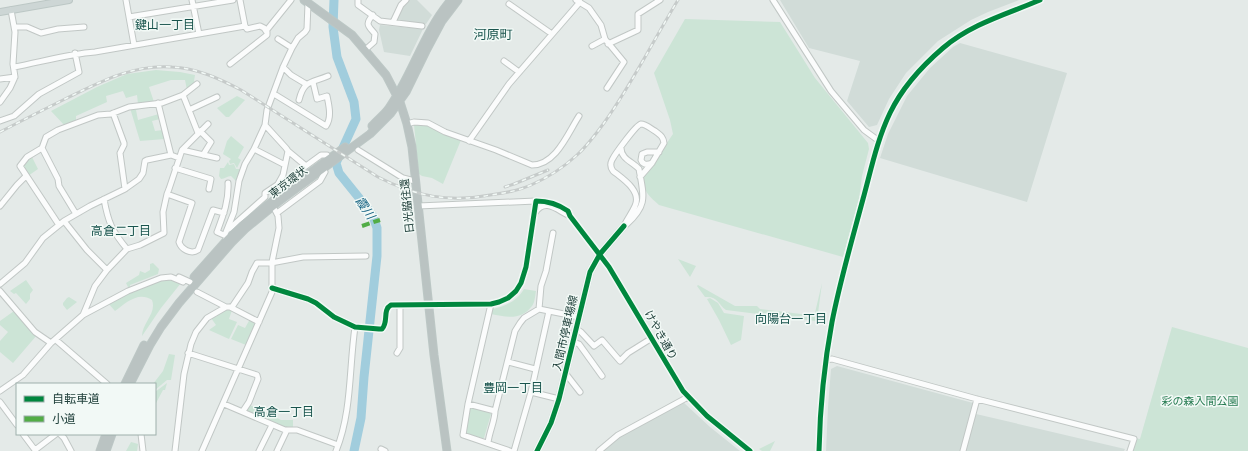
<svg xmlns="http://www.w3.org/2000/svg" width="1248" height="451" font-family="Barlow,'Noto Sans JP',sans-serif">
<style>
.built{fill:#d1dcd8}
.green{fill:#cce4d6}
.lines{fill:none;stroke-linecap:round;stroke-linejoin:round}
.river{stroke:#a1cddd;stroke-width:9}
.minor-casing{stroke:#c1c7c5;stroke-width:7}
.major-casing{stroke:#bcc7c5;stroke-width:8}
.highway-casing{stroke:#bcc7c5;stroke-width:9}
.minor{stroke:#fbfcfc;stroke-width:5}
.major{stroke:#cdd6d5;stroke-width:6}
.highway{stroke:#bac3c2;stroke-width:7}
.rail-casing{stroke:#c6cbca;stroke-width:3}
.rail{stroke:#f2f9f6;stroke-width:1.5;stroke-dasharray:4.5;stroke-linecap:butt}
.quiet{stroke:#52ad46;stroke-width:4;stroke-dasharray:8 4;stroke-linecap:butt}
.cycleway-casing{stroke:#f2f9f6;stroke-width:8}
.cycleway{stroke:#00873e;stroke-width:5}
.labels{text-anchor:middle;stroke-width:3;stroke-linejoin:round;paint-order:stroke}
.street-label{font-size:11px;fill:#20403b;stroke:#f2f9f6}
.park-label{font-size:11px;fill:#267b51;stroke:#f2f9f6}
.neighbourhood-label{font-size:12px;fill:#19544d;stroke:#f2f9f6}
.water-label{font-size:12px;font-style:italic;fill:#146282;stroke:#f2f9f6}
.quarter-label{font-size:13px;fill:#19544d;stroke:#f2f9f6}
</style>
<rect width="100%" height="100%" fill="#e4eae8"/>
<path class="built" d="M408,0H417L432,15L426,24L397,21L396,18L403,6Z
M780,0H1019L988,12L971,20L938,41L906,73L889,99L877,125L869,127L847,101L860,61L809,48Z
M380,25L423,29L410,56L384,52L379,30Z
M960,43L1067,73L1027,202L880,158L888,134L907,96L930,68L953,47Z
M837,366L973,403L974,406L961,451H826L828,407L831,369Z
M683,402L710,427L740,451H602L624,434Z
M976,414L1125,449L1124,451H966Z"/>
<path class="green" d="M685,19L780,22L815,78L868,143L869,149L862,176L859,199L843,257L659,205C650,197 644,192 642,179L673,134L670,120L654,73Z
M156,70L180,72L195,75L194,81L196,83L187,90L185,80H171L149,87L154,102L138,104L137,95L126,98L123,91L106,96L107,102L76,116V122L65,126L51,111L97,87L127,74Z
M237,96L245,100L229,117H226L217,108Z
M156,105L136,110L138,120L159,114L160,119L152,121L155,131L163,130L165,139L140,141L130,108Z
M414,125H427L461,140L443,184L432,178L422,176L419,174Z
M231,136L244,147L238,158L241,160L237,168L234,163L230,164L229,161L231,159L223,154L227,141Z
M32,157L38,169L28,176L22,166L27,159Z
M228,162L229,165L234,164L236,169H240L237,182L231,176C227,176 225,179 221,179L219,176L220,168H224Z
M678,259L696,266L690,277Z
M153,263L159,269L158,274L130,285V287H128L126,283L139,275L140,271L145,273L150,270V264Z
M169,278L181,283L161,308L142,336C142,323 157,313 152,300C138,291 126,303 115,311L108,303L131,291Z
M26,280L33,290L30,294V299L26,304L16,293L14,294L10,291Z
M822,283L818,313L821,319L824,322L726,310C718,304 718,296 705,297L697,286L698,285L735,306H757L760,309L809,315L814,317Z
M524,289L536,291C535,296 535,302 532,306C521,321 506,317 491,314L493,309C506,306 517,301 524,289Z
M69,297L77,302L67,310L63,305V303L67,298Z
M710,298L718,303L724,313L744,316L741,340L731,345L719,320L707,299Z
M228,309L232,310L229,319L237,322L229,339L209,330L216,325L211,318L224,310Z
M14,311L37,335L13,363L0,352V341L8,332L0,325V321Z
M250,319L256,322L246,345L231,339L238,325L245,328Z
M1172,327L1248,348V451H1130L1134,438L1140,439Z
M169,354L175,355L171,380H167L155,390V384H153L163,371Z
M167,383L165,390H163L155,405V392Z
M250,405L281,420H293V428L285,427L247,411Z
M472,407L489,412L491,414L484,438L482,439L467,434L466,432L470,409Z
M775,441L770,451H762L759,449Z
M131,442L138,444L137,451H126Z"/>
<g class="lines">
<path class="river" d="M334,0L333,27L337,57L354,102L356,119L336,163L339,173L368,209L373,216L377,228V256L364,377L361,418L354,451"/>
<g class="minor-casing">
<path id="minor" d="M126,0L134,45
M192,0L199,34
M240,0L245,26
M358,0V5L380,21L422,26
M576,0L589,8L601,25L605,39L624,62L607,88
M773,0L831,91L864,130L879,141
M509,4L552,34
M129,17L233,0
M393,22L401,5L406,0
M15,27H27L41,33L58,29L84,27
M278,39L292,48
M608,44L638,30V14L660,0
M592,46L605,39
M365,50L374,42L375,34C369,26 364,25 373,15
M504,61L519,72
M230,64L267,35V32
M14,67C41,62 68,54 95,52L245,26L247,29L260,26L264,28L266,31L291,0
M283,67L291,75L306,84
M0,79L15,77
M274,94L326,126C332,117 329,106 327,96L317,99L313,82
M183,95L198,133
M299,100C304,80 311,83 328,76
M0,102L10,88L15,77L13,64L15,32L11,10
M158,103L171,155
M189,110L217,97
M113,113L124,143V145L120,153L125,189
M0,121L14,116L39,94L79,72L75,53
M208,124L182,150L169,189L167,194L192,203L179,242C181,249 191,255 198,250L213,210L224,213
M407,124L414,122L428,123L445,132L496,150L532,165C556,165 568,133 579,116
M265,125L286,148L288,151L283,175L278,184
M200,131L211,142L203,155
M469,141L509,84L580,2
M42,148L58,179L59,186L76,214
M621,148C621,159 633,162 639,169C644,197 648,205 626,225
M254,149L285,165
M182,150L217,158
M358,150L403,178L415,181
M288,151L306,166
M652,163C647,165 643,165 641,160L642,154L647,152H659
M175,168L211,179L209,189
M0,206L17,185L26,176
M418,206L536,201
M277,213L320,181L325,172
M535,213C545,197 558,211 570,216
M64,221L87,250L107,270
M59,225L20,166L27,157L42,148L46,137L58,130L98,115L111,114L129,107L162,103L183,95L197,84
M624,226C627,219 632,213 635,206C642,191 623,179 613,171C610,167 610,164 612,160C615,154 636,125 641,124C646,124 651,129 655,131C660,135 663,136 664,143L652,163L640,177
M229,229L265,197V193L277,185L284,182L321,155H327
M226,232L234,212L239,181L245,164L254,149L265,125L267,110L283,67L292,48L298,38L305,32L307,29L308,3
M226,241V236L217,232C223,216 229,201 228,183
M127,249L140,245L164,233L163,212L167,194
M179,277L190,282
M0,284L25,263L43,238L64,221L90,206L125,189L139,179L143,173L145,161L147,160L171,155L179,158
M272,288L308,299L316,303L334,317L355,327L379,329H382C389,322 382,310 391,305L491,304L499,302L508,298L516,291L521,283L526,267L536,201C548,201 558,204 568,211L570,216L609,267L683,391L707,416L750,451
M0,291L35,332L51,343
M197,292L226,307
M491,304L468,404L463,435L510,451
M230,307L259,322
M539,309L541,286L546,271L553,233
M83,315L95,286L107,270L127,249C112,231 108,222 104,199
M576,329L581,332L594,346L602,340L620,361L628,353L652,338
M56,340L107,384
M573,342L579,344L602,376
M188,353L257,375L258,379L249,402L243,411
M397,353L400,348V305
M826,360L832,359L977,399L1134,439L1130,451
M508,362L535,369
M566,374L580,392
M0,391L23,375L51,343L83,315L128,291L161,278L171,277L183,282
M531,392L559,399
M0,402L17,425
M224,404L285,430H297L338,445
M468,404L495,411
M23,434L35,450L56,434
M60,434L64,438L71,451
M141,434L143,451
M488,443C489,432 495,421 495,411L515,331L520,323L524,318L539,309L579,317
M381,449L385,451
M175,451L184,374L191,344L196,332L207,318L226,307H232L248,283L252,272L257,263H271L303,257L366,256
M202,451L272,292V262L279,228L278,216L275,210
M259,451L272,425
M277,451L287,430
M336,451C352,412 349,368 355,327
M514,451L531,392L549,311
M599,451L618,435L688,397
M819,451C820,408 824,365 832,322C840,281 852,240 863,199C871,170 877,140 890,113C902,88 922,66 943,48C971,24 1007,14 1040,0
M963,451L977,399"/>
</g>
<g class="major-casing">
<path id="major" d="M0,12L69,0
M537,451L551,423L559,399L590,272L600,254L624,226"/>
</g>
<g class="highway-casing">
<path id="highway" d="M304,0L352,35L386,75L400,102L407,124L412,147L434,355L447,451
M372,126C377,120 384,115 389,108C413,74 423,33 451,0
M292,186L345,147
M194,277L226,241L242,225L274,200
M125,384L144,345
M130,384L150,345L161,327L179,303L232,242L245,229L278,202L370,134L391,113L406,92L426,51L442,21L458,0
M100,451L106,434
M106,451L112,434"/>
</g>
<use href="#minor" class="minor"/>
<use href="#major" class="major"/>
<use href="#highway" class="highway"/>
<g class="rail-casing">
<path id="rail" d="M0,132C21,121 43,110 65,99C100,82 133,64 172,67C197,68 220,79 241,90L378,177C415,196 449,203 490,195C504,193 518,191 531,185C547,178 564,167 577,155C587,146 596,134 604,123C632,84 653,41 678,0
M505,187L514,184L548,170"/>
</g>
<use href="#rail" class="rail"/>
<path class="quiet" d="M362,226L380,220"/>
<g class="cycleway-casing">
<path id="cycleway" d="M272,288L308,299L316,303L334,317L355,327L379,329H382C389,322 382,310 391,305L491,304L499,302L508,298L516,291L521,283L526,267L536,201C548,201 558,204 568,211L570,216L609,267L683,391L707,416L750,451
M537,451L551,423L559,399L590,272L600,254L624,226
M819,451C820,408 824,365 832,322C840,281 852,240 863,199C871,170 877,140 890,113C902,88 922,66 943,48C971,24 1007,14 1040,0"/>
</g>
<use href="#cycleway" class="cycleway"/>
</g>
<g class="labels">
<g class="street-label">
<text transform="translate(288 182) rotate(-37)" y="4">東京環状</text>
<text transform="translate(407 206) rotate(-96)" y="4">日光脇往還</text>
<text transform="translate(565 333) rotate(-77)" y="4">入間市停車場線</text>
<text transform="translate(661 335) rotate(61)" y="4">けやき通り</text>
</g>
<g class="park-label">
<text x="1200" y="405">彩の森入間公園</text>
</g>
<g class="neighbourhood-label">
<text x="165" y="29">鍵山一丁目</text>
<text x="121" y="235">高倉二丁目</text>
<text x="791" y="323">向陽台一丁目</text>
<text x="513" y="392">豊岡一丁目</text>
<text x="284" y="416">高倉一丁目</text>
</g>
<g class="water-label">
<text transform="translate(365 208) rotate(56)" y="4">霞川</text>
</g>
<g class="quarter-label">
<text x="493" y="39">河原町</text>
</g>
</g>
<rect x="16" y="383" width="140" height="52" fill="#f2f9f6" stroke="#9eafab"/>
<rect x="24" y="396" width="20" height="6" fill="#00873e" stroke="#9eafab"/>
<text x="52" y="403" font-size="12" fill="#20403b">自転車道</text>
<rect x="24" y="416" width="20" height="6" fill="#52ad46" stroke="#9eafab"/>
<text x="52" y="423" font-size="12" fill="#20403b">小道</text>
</svg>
